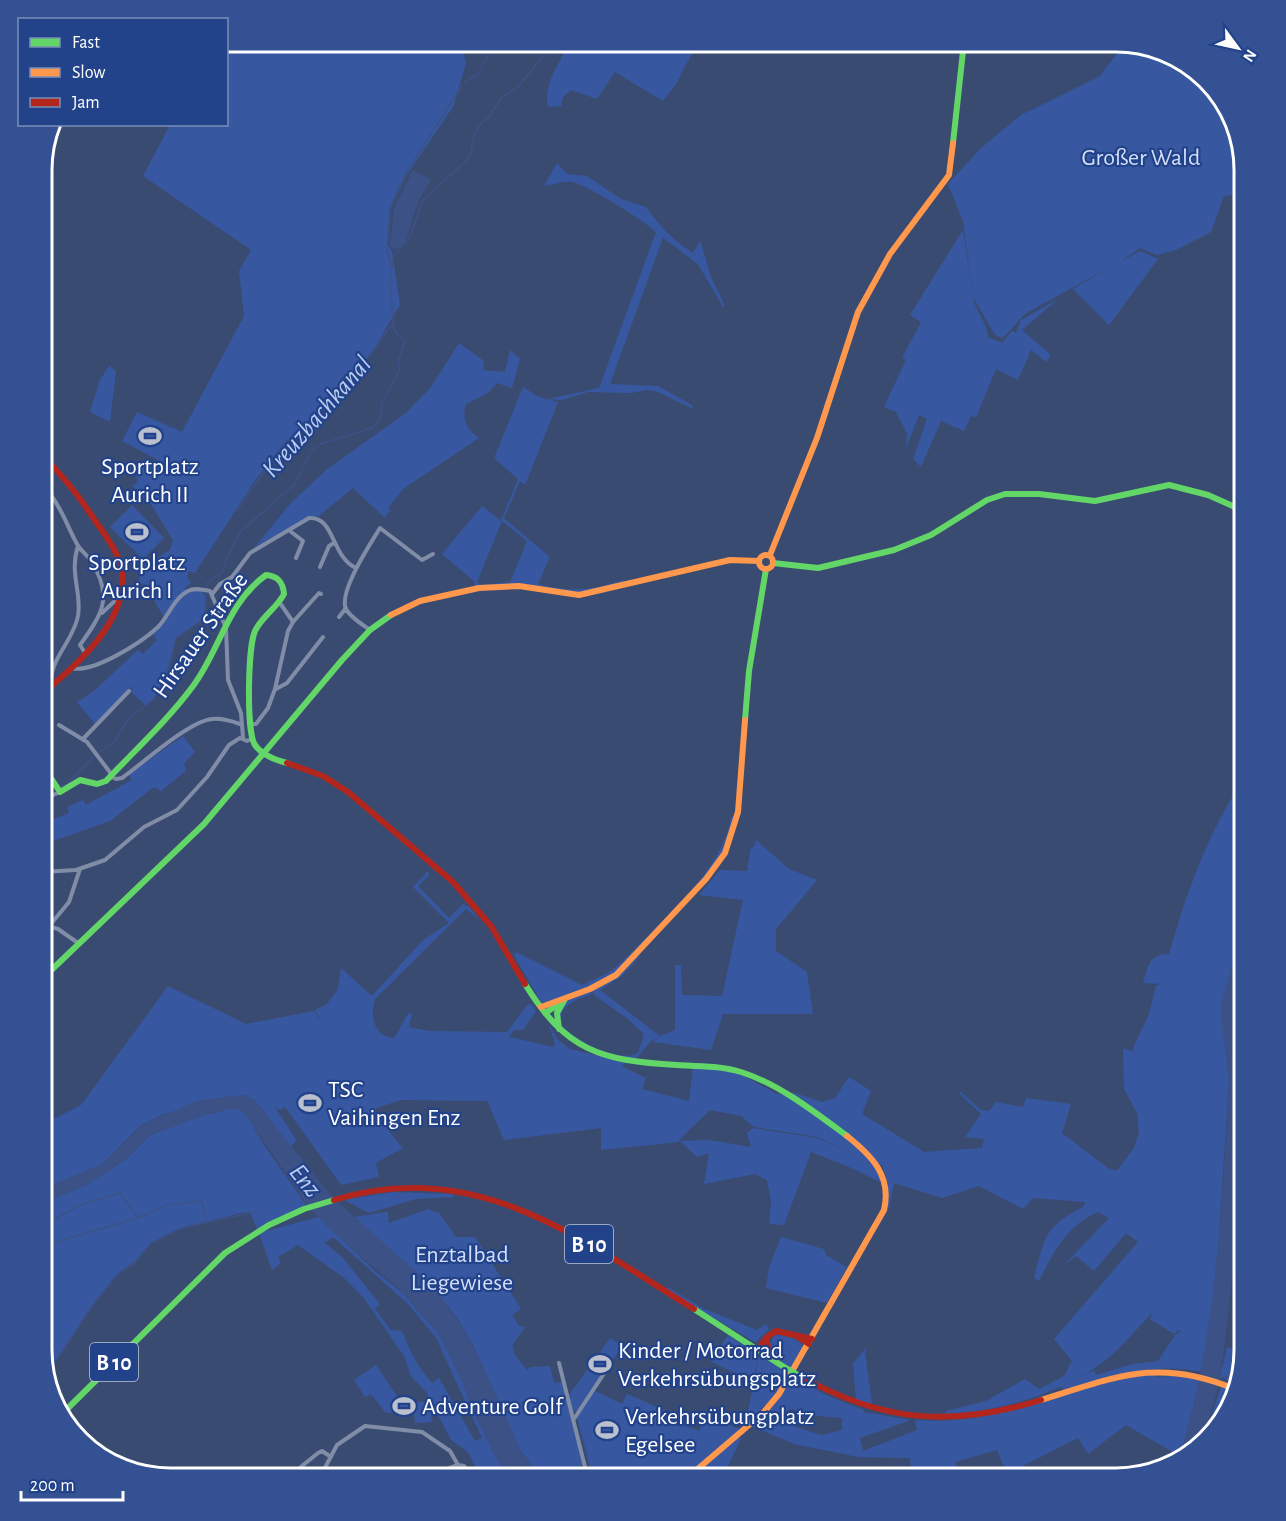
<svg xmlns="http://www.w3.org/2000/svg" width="1286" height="1521" font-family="'Alegreya Sans',sans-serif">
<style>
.green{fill:#3758a0;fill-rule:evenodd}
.water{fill:#3c5286}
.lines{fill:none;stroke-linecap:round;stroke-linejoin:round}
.stream{stroke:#3c5286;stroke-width:1.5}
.street{stroke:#818ca7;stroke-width:4}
.fast{stroke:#63d668;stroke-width:6}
.slow{stroke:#ff974d;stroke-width:6}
.jam{stroke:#b3261e;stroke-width:6}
.fast-bridge{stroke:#63d668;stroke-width:6}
.labels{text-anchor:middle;stroke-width:4.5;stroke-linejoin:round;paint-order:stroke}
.shield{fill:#22428a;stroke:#bdc6dc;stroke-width:1.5}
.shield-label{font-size:22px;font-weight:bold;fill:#fff}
.park-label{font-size:24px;fill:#d3dff8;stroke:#22428a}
.poi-label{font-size:24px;fill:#fff;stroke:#22428a;text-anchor:start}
.street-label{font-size:24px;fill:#fff;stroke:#22428a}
.water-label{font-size:26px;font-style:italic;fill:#bbcdf2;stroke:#22428a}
.rim{fill:none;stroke:#fff;stroke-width:3}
</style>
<rect width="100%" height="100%" fill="#3a4b72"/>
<path class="green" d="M227,42H460L466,63L453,107L406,176L391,207L388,245L392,251L400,305L375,347L344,388L285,442L254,482L195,573L189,571L187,577L191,583L185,588L186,591L166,618C176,605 184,590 202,590L205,597V614L201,620L176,638L166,674L153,700L146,706L130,691L136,683L95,724L77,702L94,691L138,650L143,654L157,640L152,633L165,619L155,602L151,585L139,584L140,567L170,550L173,540L151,504L132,486L137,482L136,470L162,462L122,441L137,412L182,432L244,316L239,271L251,250L143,176L170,125L226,124Z
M568,42H698L676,84L663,101L615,72L597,99L571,90L563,97L561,106L548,107C543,81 562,63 568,42Z
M1125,43L1173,55L1218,93L1244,170V197L1240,194L1224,196L1211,232L1176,250L1157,255L1140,248L1120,262L1140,251L1158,259L1109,325L1073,289L1112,266L1026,313L1003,338L995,335L973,297C975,312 987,321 988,337L1002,343L1012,331L1016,333L1021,320L1058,299L1022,330L1051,355L1046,362L1031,350L1018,380L996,369L976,417L971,416L964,431L941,421L921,467L913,459L927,419L919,415L906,448L907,433L896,412L884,407L906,360L902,358L921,322L910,315L963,230L973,296L963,221L948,184L981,148L1021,115L1100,76Z
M557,163L567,174L587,176L621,199L646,207C660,226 672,240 693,253L700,240L711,277L725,306L723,307L698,264L663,238L610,384L658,386L692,405L693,409L658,392L647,390L631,393L588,392L562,400L548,399L599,388L656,232C645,221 586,184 572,182C562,181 553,185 544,186Z
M459,343L484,361L483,370L505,372L510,350L520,359L512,388L497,383L488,393L466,404C461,420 467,429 479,438L403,489L388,508L390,510L385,518L353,488L319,516L304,518L287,531L255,547L290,504L326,470L406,413L431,387Z
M109,366L116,371L110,422L90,412L100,380Z
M523,387L539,397L558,402L525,485L520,481L504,518L550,557L538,584C568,592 593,591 622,580L627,582L577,594L532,586L473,588L475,582L442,554L482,506L501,521L518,479L494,458ZM502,521L527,541L510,582L480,585L477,582Z
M132,505L164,538L143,559L110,527Z
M183,736L195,752L184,763L186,771L161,791L154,787L110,821L42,845V819L53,816L54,819L69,813L67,807L83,800L86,805L132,780L129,774Z
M1244,778V946L1235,957L1221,1006L1229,1080L1219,1235L1212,1310L1202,1372C1153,1362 1110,1376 1064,1390L1060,1387L1094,1370L1096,1375L1133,1364L1158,1361L1175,1335L1181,1332L1179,1330L1174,1334L1150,1319L1152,1313C1135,1330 1117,1354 1096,1367C1051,1397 997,1411 944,1415L946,1411L986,1401L1025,1379L1039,1389L1064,1376L1072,1361L1054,1339L1138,1242L1126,1233L1094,1271L1076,1256L1063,1266L1109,1218L1098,1212C1068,1224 1053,1253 1039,1281L1034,1278C1045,1237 1043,1228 1083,1207L1085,1202L1033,1198L1023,1209L979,1186L942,1198L894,1183L889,1208L877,1229C884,1204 895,1194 882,1165L862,1161L876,1165L883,1182H880L847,1166L811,1152L784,1225L769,1224L771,1202L767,1180L755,1174L704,1184L709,1153L697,1157L680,1141L709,1140L751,1147L747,1133L753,1128L817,1138L852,1153L817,1137L754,1127L741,1116L710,1110L679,1140V1142L601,1150V1128L504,1140L487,1101L401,1100L376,1108V1116L403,1148L376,1163L379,1177L341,1185L285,1107L280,1110L275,1107L297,1141L291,1146L331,1196L354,1217L388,1212L389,1223L428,1209L440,1214L456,1237H475L520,1307L521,1309L512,1315L519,1326L525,1327L512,1346L515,1355L527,1370L531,1367L550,1366L554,1383L562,1382L583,1465L570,1479H541C530,1462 517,1448 509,1429C492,1393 481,1354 459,1321C425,1271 372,1240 331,1197C303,1167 281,1131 254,1100L244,1095L197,1101L183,1109L164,1114L140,1126L101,1165L42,1189V1125L81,1105L168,986L246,1024L314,1011L323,1023L315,1010L326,1005L338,989L341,968L372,996L423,940L449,923L413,887L428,871L429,875L418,886L449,918L463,904L469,907L479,919L466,909L375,999C370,1016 373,1036 394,1038L409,1012L412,1014L409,1027L429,1031L507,1032L528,1004H531L536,1011L523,1030H514L509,1037L553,1047L555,1044L549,1025L558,1040L570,1049L627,1063L621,1066L646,1078L642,1089L689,1101L693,1067H709L742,1075L777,1094L795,1093L822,1102L835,1098L849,1077L871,1091L862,1114L924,1152L982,1148L984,1139L965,1137L981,1114L959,1093L961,1092L981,1110L989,1111L996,1102L1023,1107L1026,1098L1071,1104L1062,1133L1108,1168L1117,1171L1134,1148L1139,1132L1137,1113L1124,1089L1123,1048L1136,1053L1132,1050L1149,1014L1156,985L1163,984L1143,983C1148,966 1149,954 1169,954C1187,891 1208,833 1244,778Z
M734,816L727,846L714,868L615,973L592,986L544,1004L541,1002L513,954L515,955L516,952L582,985L606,974L622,962C660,922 723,871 731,817Z
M756,840L789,869L817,880L776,929V951L807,972L813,1014H723L711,1050L653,1042L658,1038L651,1041L636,1059C616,1055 555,1045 559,1017C561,1000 575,996 589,991L592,994C576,1000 556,1005 562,1026C575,1040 619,1064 638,1053L644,1034L629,1020L594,995L592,990L610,981L639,955L640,956L622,976L600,990L660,1036L675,1030V965H681L682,995L722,996L743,900L699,895L720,870L747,871L751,847H754Z
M230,1109H238L246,1114L264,1145L306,1205L257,1229L250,1212L241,1213L180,1228L151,1243L135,1261L118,1273L94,1302L49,1371L42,1351V1203L85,1186L126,1159L149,1136L194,1118Z
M393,1192L452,1194L454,1197L416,1199L369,1213L344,1200Z
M318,1217L375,1271L403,1293L439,1335L463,1383L475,1416L507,1479H482L468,1452L451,1440L426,1392L411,1376L404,1356L363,1297L344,1278L298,1245L278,1257L281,1263L272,1270L259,1233ZM333,1237L408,1304L436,1338L482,1438L475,1441L439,1378L432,1383C418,1368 410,1351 402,1331L391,1330L375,1309L380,1304L343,1258L325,1243Z
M781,1237L824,1249L826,1255L847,1267L827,1303L766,1288L769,1267Z
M668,1287L702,1308L757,1330L766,1324L769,1330L755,1342L666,1290Z
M781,1334L790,1336L802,1344V1349L792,1369L783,1363L769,1345L774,1336Z
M728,1335L789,1374L777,1393L745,1425L759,1358L752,1381L710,1361Z
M610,1338L622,1346L578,1411L573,1412L569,1395Z
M1227,1347L1244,1351L1236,1383L1220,1377Z
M866,1348L867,1349L865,1352L872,1405L856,1400L853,1364Z
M376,1365L401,1402H429L432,1422L415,1423L414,1412L386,1413L371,1394L365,1397L354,1380Z
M1156,1372L1157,1377L1181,1375L1200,1379L1180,1457L1177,1458L1178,1455L1126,1425L1088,1454L1078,1438L1007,1474L997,1450L955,1462L959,1479H912L910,1458L858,1457L794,1444L751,1426L762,1416L821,1435L842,1430V1418L808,1415L792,1409L773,1414L767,1412L794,1377L826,1395L864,1410L863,1412L911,1420L860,1438L863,1451L917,1430L915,1420C981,1425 1036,1403 1098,1384C1116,1378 1137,1376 1156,1372Z
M1221,1386L1234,1393L1231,1408L1204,1440Z
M593,1390L622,1404L627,1394L671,1413L678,1423L699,1431L705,1415L740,1429L683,1479H669L634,1463L666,1479H593L577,1417Z
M739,1436L741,1438L722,1479H691Z"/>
<path class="water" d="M413,170L431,180L418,202L405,242L400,248L393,249L390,245L394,208Z
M1244,947L1239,1030L1244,1053V1111L1239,1143L1236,1238L1228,1316L1220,1378L1204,1440L1193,1453L1180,1457C1216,1334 1222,1210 1229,1083C1230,1058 1219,1031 1222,1006C1224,986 1232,962 1244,947Z
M243,1095L254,1100L331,1196L421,1276L444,1301L465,1331L484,1368L522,1453L541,1479H507L475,1416L463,1383L439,1335L403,1292L338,1237L308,1206L242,1110L230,1109L215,1112L149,1135L125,1159L85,1186L42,1203V1189L101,1165L141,1126L164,1115L197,1101Z"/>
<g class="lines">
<path class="stream" d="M465,82L478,74L495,42
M391,267L387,249L390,207L405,175L462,85
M237,510L285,443L345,389L393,323
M98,753L115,741L129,718L153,700L167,675L176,638L202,620L205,614L207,583L223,571L228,555L241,531L295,484L312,450L321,444L372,428L380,419L382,402L400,370L398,361L405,341L396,333L394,328L390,286L393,257L410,237L423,200L465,162L471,153L474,135L479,125L489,117L502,97L518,87L548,50L546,42
M42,796L67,784L94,756
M167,1205L202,1201L206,1220
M42,1226L80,1205L120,1193L138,1218
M42,1257L59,1241L138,1218L164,1206
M49,1371L94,1303L119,1273L136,1262L151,1243L181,1228L259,1211
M1218,1378L1238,1376"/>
<path class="street" d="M51,495C64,513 67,526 77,544C80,550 87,555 91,561C114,597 102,614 80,645L85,653
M290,531L303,541L296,558
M320,567L329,546L334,543
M213,593L220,584L232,577L250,553L309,518C335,516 331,557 356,568
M102,613L120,596
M339,617L346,608
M293,622L319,593L321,594
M370,630C363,625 350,617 346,609C338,592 371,543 380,528L422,560L433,554
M71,668C93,674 142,642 158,627C168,617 174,598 188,591C195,587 202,590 210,591L226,628L228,680L241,713L243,737
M51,680C52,657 74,639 78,616C82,593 69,573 78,546
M42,682L51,680
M276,689L287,683L323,637
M249,724H256L268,708L275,689L288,631L293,622L280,603
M59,725L87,742L112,775
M83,739L129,691
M110,776L116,779L122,778C142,764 189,721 212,719C222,718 231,721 240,724
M42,800L60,792
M42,872L76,870L105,860L144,827L177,810L207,777L229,745L240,738L247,741L251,739
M42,924L58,929L78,943
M50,925L69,902L80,869
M559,1363L585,1467L590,1479
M574,1419L605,1372
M286,1479L318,1453L322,1451L331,1457
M319,1479L337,1445L365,1426L422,1432L450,1451L458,1465L464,1466L474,1479
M419,1479L458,1465"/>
<path class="fast" d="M953,143L964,42
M773,563L818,568L894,550L931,535L987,500L1005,494H1039L1095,501L1169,485L1208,495L1244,511
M745,720L749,671L766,569
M42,764L60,792L80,780L97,784L106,781C135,750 168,720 193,686C220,650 227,603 266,575C278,576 283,582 284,594C277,608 262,616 255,631C248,646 246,732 255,745C262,755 275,760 287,763
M42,979L204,824L342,660L370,630L391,615
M525,984C566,1051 601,1061 677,1065C698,1066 721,1066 741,1072C779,1084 816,1113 847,1136
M545,1013L561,1003
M559,1029L557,1013L565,999
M694,1309L784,1367
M63,1413L225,1253L269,1225L304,1209L334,1200"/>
<path class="slow" d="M759 562a7 7 0 1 1 14 0a7 7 0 1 1-14 0Z
M770,555L817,438L858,312L890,254L949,175L953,143
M391,615L420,601L479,588L519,586L579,595L730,560L759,561
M541,1007L590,989L616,975L706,879L725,853L738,812L745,720
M1041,1400C1116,1377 1157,1357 1235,1389
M686,1479L763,1413L779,1394L884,1210C892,1176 872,1156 847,1136"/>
<path class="jam" d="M42,455C62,475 79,496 94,519C105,535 119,552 122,572C128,622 76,665 42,694
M287,763L323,776L348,792L453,882L491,926L525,984
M334,1200C477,1156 580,1239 694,1309
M795,1335L809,1344
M767,1342L770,1357
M758,1349L767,1337L776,1331L812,1339
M798,1375C881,1422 949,1428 1041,1400"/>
<path class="fast-bridge" d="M784,1367L798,1375"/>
</g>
<defs>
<g id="stadium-bare" transform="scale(1.8)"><path d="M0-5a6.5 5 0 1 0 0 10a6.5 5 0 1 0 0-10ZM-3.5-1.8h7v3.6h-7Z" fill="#bac0ce" stroke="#22428a" stroke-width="2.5" paint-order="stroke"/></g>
</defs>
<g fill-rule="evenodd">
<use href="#stadium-bare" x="150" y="436"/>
<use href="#stadium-bare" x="137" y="532"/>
<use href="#stadium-bare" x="310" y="1103"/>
<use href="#stadium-bare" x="600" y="1364"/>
<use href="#stadium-bare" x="404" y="1406"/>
<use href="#stadium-bare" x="607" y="1430"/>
</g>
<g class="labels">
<g class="shield">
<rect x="565" y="1225" width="48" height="38" rx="4.5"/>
<rect x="90" y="1343" width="48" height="38" rx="4.5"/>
</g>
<g class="shield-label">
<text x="589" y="1252">B 10</text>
<text x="114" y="1370">B 10</text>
</g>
<g class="park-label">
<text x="1141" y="165">Großer Wald</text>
<text x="462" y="1262">Enztalbad<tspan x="462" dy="28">Liegewiese</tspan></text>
</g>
<g class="poi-label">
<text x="150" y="474" text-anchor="middle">Sportplatz<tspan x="150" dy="28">Aurich II</tspan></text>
<text x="137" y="570" text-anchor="middle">Sportplatz<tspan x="137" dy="28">Aurich I</tspan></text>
<text x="328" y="1097">TSC<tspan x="328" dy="28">Vaihingen Enz</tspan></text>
<text x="618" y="1358">Kinder / Motorrad<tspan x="618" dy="28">Verkehrsübungsplatz</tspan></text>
<text x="422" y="1414">Adventure Golf</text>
<text x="625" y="1424">Verkehrsübungplatz<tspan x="625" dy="28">Egelsee</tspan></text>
</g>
<g class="street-label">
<text transform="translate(200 635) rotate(-55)" y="8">Hirsauer Straße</text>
</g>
<g class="water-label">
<text transform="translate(316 416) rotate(-49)" y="9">Kreuzbachkanal</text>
<text transform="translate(306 1180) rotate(51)" y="9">Enz</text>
</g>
</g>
<path d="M0 0H1286V1521H0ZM170 52H1116A118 118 0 0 1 1234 170V1350A118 118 0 0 1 1116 1468H170A118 118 0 0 1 52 1350V170A118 118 0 0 1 170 52Z" fill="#345193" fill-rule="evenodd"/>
<path class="rim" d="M170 52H1116A118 118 0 0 1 1234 170V1350A118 118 0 0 1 1116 1468H170A118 118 0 0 1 52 1350V170A118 118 0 0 1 170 52Z"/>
<rect x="18" y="18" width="210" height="108" fill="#22428a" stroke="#7a8eb9" stroke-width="1.5"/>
<rect x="30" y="38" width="30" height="9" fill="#63d668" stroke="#7a8eb9" stroke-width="1.5"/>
<text x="72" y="48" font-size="18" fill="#ffffff">Fast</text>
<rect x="30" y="68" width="30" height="9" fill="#ff974d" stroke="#7a8eb9" stroke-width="1.5"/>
<text x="72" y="78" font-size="18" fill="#ffffff">Slow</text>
<rect x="30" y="98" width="30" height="9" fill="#b3261e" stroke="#7a8eb9" stroke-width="1.5"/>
<text x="72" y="108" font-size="18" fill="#ffffff">Jam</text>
<g transform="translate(1238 48) rotate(123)" stroke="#22428a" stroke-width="4.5" paint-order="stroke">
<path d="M0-4.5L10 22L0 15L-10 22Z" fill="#ffffff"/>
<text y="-9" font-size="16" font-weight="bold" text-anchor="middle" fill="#ffffff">N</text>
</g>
<path d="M21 1491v9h102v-9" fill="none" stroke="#ffffff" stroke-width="3"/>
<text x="30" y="1491" font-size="18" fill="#ffffff" stroke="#22428a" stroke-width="4.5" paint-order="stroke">200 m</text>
</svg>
